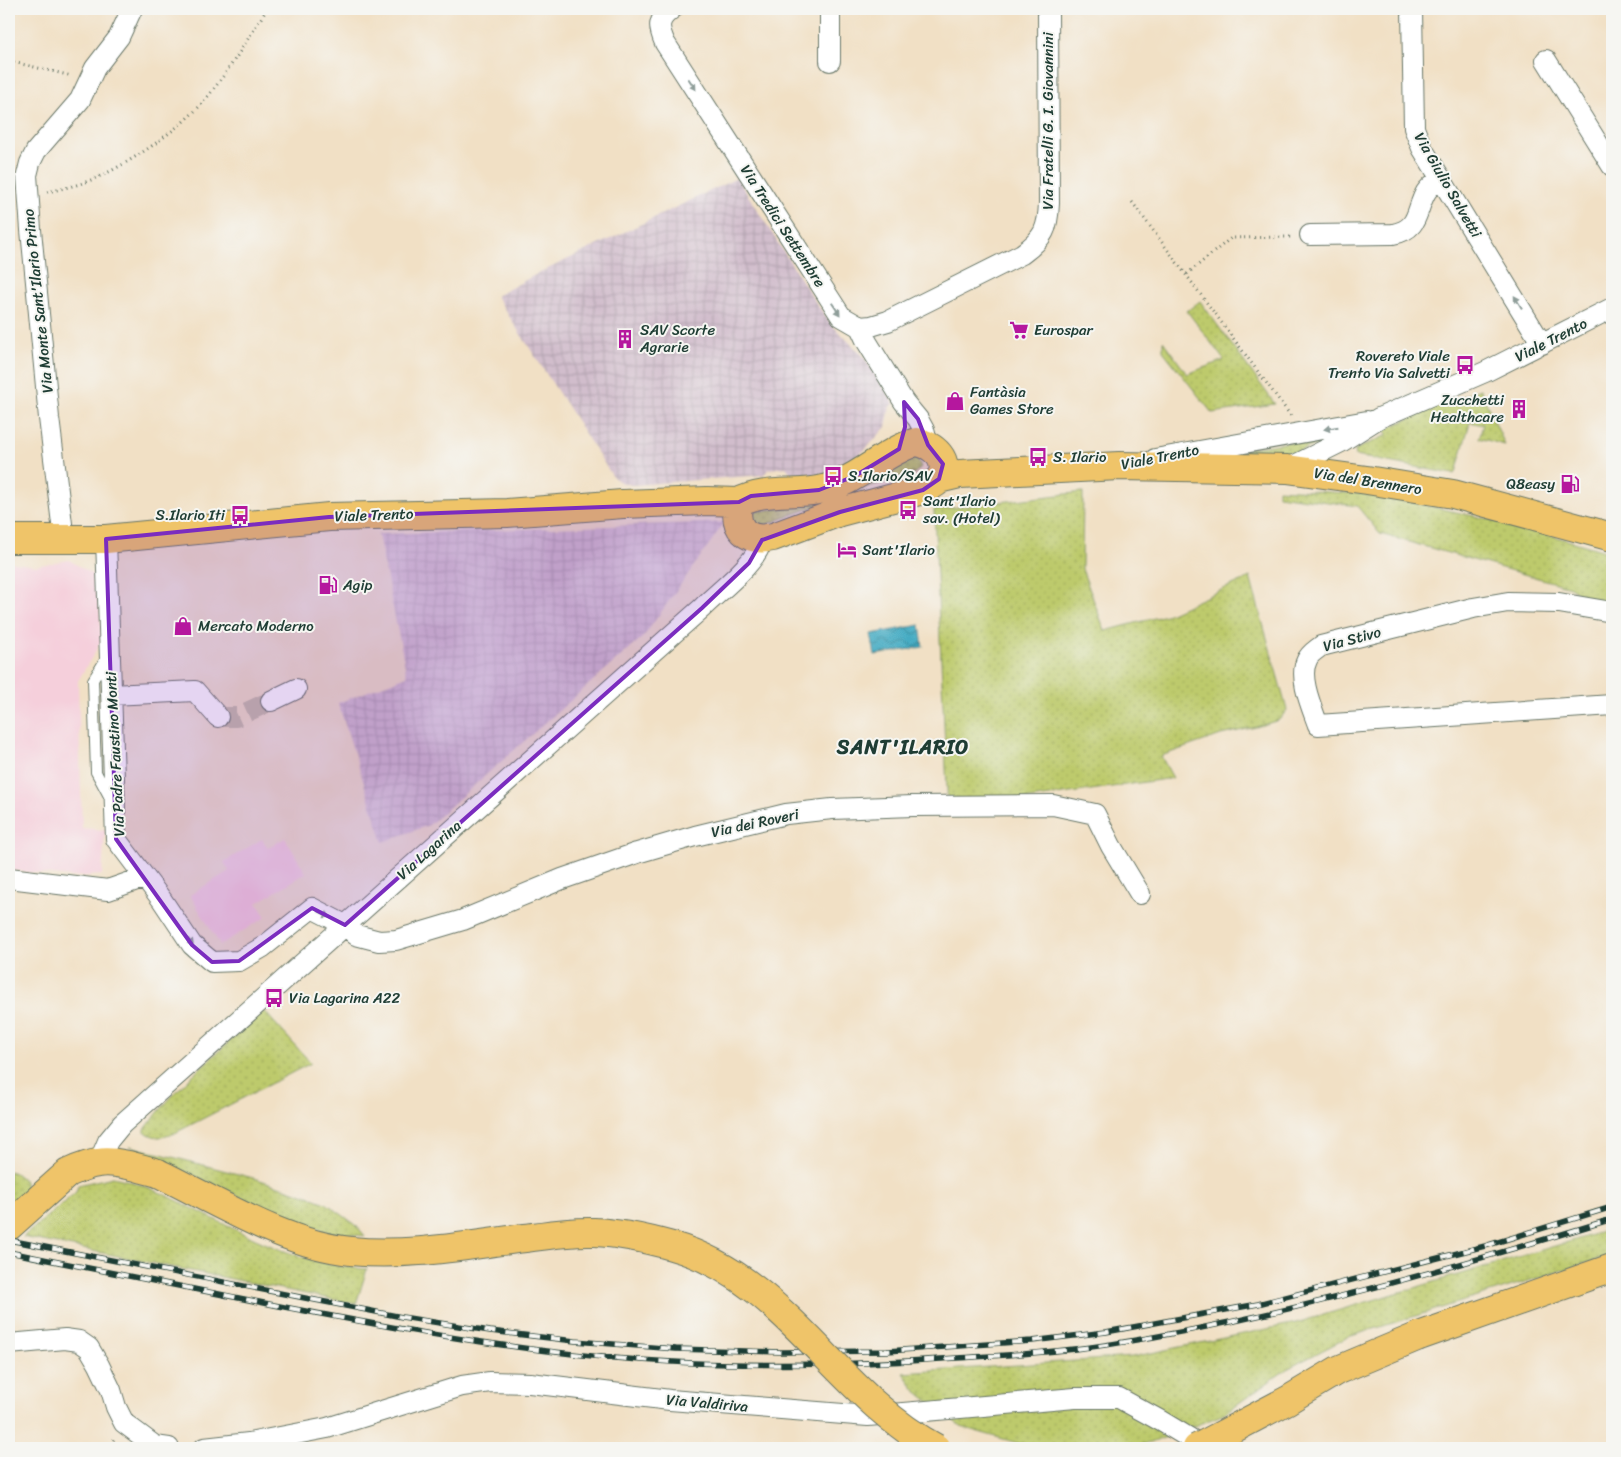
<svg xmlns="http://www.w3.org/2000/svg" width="1621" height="1457" font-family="Sriracha,sans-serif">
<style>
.built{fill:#f5cfdb}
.industrial{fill:url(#industrial-grid)}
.grass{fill:url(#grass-dots);stroke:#6e8450}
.water{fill:url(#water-waves);stroke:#30747b}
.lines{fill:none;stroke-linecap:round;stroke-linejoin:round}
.street-tunnel{stroke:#c7bfa8;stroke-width:20;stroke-dasharray:20 10;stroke-linecap:butt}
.lane-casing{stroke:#687667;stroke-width:12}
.street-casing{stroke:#687667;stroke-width:22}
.primary-casing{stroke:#687667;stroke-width:30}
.path{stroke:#687667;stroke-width:3;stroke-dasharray:1 4;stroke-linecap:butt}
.lane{stroke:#fff;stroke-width:10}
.street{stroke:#fff;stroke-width:20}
.primary{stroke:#efc469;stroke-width:28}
.rail-casing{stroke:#1f3d34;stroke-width:5.5}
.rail{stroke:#f6f6f2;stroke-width:4;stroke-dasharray:11;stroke-linecap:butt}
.primary-bridge-casing{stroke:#687667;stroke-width:30;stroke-linecap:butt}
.primary-bridge{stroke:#efc469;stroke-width:28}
.oneway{fill:#8f9e9a}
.marked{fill:#7b2cbf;fill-opacity:0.2;stroke:#7b2cbf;stroke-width:4;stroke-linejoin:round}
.labels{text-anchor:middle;stroke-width:4;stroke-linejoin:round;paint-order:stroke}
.street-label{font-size:15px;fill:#1f3d34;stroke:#f6f6f2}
.poi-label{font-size:15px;fill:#1f3d34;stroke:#f6f6f2;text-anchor:start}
.district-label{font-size:20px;font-weight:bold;letter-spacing:1px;fill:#1f3d34;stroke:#f6f6f2}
</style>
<defs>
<pattern id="industrial-grid" width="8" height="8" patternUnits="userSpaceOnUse" patternTransform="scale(1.25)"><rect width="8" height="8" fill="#d1bdcc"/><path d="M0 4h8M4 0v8" fill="none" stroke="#b3a3b0"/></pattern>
<pattern id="grass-dots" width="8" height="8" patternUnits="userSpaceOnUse" patternTransform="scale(1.25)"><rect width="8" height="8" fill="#bdca6c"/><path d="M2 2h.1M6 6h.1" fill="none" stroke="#a2ae5e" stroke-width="1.8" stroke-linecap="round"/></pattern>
<pattern id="water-waves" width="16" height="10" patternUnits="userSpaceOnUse" patternTransform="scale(1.25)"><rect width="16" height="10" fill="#42aac2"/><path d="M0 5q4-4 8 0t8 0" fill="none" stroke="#378c9e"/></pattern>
</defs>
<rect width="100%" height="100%" fill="#f6f6f2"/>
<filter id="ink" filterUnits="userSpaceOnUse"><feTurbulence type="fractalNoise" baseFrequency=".02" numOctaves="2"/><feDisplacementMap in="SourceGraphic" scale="10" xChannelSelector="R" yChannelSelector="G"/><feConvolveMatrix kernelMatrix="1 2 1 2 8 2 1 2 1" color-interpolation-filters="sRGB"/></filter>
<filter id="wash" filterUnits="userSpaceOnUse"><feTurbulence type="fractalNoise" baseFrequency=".0096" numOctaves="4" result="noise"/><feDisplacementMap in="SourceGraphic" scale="20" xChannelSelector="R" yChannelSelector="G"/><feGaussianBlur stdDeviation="1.12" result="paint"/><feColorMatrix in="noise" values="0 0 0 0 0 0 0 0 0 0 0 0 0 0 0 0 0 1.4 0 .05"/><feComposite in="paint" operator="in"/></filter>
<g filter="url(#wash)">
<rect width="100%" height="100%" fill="#f1e0c5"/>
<path class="built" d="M69,560L98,578L102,640L78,681L82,828L105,830L102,875L71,877L9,870V562L35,566Z
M285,838L306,873L257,903L266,917L220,945L190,895L229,871L224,862L262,839L268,848Z"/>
<path class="industrial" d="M737,178L818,306L833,326L863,356L894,404L890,406L886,427L866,449L843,466L814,477L799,478L794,477L786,467L769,469L763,475L632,485L622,483L613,477L496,296L533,276Z
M725,522L644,636L429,825L383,842L338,703L407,676L378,534Z"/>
<path class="grass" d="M1200,301L1275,404L1212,413L1163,351V341L1187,374L1224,360L1187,311Z
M1480,389L1505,445L1479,438L1483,425L1470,422L1456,473L1453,474L1356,456L1355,450L1387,435L1385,429Z
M1343,434L1289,455L1225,452Z
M914,457L917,458L921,467L915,473L864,488L765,525H754L752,516L756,511C799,508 840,499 878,478C890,471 902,463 914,457Z
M1278,489L1365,494L1411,502L1515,525L1612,553V607L1593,603L1570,587L1380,534L1357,506L1278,495Z
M1083,492L1082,569L1105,631L1166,615L1250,577L1287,710L1279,720L1256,727L1221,735L1161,756L1173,778L948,811L934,510Z
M264,1011L311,1063L173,1134C161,1138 155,1139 144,1131C176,1085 222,1049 264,1011Z
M130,1146L257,1179L300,1193L326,1203L356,1225L365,1236L328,1232L284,1217Z
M9,1171L15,1173L25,1181L26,1196L9,1209Z
M113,1177C143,1183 168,1196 194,1209C250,1237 303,1266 367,1269L356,1304L23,1237L76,1192L78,1185Z
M1612,1229V1255L1348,1337L1287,1369L1222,1415L1151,1443L1118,1448H1048L1028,1446L961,1427L915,1390L903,1373L1132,1357L1296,1323Z"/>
<path class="water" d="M920,625L923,647L875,655L871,634Z"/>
</g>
<g filter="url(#ink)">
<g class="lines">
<path class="street-tunnel" d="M218,717H236L271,701"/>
<g class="lane-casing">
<path id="lane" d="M107,657L93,680L96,772L110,798"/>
</g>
<g class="street-casing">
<path id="street" d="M672,9C657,20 658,27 665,43L841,316L860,327L867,342L904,402L918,419L924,430L928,445
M1412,9L1414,128L1422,148L1542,344
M1546,60L1612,166
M830,61V9
M1310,235L1393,234C1420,229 1415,211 1426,192C1430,186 1436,182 1441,178
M860,327L871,326L888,321L1022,254C1044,238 1048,229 1049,203L1048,9
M1155,459L1367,421
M1287,469L1341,442L1379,418L1485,372L1612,308
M106,539L116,839L162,900L192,945L212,962L239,961L263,947L312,908L345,925L356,935L379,941L396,940L463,920L562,879L637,853L695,836L786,814L832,809L913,806L1053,805L1095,814L1111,846L1140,894
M64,540L49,418L31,230L27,175L30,163L36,151L80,100L95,68L119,37L132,9
M1612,612L1559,603L1508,602L1473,608L1321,646C1316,650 1309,654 1307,660C1298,677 1312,708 1318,725L1612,705
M111,695L195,691L218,717
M271,701L296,689
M9,878L108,890L145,877
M99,1162L108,1141L122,1124L702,608C719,591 757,563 762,540
M9,1344L65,1339L79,1341L89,1348L99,1365L111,1390L116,1407L124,1423L155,1446L169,1448
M204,1448L249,1443L327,1428L462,1386L490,1382L530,1383L670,1400L868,1416L1075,1398H1119L1161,1421L1206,1448"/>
</g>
<g class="primary-casing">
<path id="primary" d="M916,442C933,444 952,461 940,479C936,484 929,487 923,490L840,512L773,537C747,543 732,528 739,502C763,489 792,495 819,490C856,483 881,453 916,442Z
M939,479L960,474L1119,466L1287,469L1367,480L1453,494L1612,537
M9,539H106L329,517L507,513L623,504L707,501L739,502
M9,1226L68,1173C77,1169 88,1164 98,1163C117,1160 140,1168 158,1173
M1419,1336L1612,1268"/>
</g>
<path class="path" d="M9,61L72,76
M47,192C61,189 76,186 91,180C125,167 182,128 205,100C229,71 247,40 267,9
M1132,202L1291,416
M1187,274L1231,238L1291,237
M107,1448L114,1439"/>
<use href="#lane" class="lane"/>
<use href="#street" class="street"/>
<use href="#primary" class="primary"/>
<g class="rail-casing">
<path id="rail" d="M9,1240L402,1317L490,1331L575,1341L676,1349L781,1352L887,1351L1032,1341L1106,1332L1258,1304L1485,1246L1612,1207
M9,1252C97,1270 185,1287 274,1305C373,1324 472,1343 573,1354C700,1368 830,1367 957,1358C1009,1355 1061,1352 1112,1344C1282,1317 1448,1269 1612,1219"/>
</g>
<use href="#rail" class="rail"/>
<g class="primary-bridge-casing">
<path id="primary-bridge" d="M158,1173C216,1201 286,1245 351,1251C409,1257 467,1245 525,1238C547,1235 571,1231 594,1232C620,1233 647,1239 672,1246C786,1278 836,1395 936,1448
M1197,1448L1288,1400L1338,1370L1419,1336"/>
</g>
<use href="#primary-bridge" class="primary-bridge"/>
</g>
<defs><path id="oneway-solid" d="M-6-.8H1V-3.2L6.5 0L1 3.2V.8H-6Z" transform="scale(1.25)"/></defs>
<g class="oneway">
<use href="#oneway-solid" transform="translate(692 84) rotate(57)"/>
<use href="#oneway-solid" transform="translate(1518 302) rotate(-122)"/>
<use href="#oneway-solid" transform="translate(836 309) rotate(56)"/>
<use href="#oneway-solid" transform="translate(1331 428) rotate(170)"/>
<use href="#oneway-solid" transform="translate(324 914) rotate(27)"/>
<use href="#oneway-solid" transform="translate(189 940) rotate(53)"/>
</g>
</g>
<path class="marked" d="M904,402L918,419L928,445L943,464L939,479L923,490L840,512L762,540L749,563L702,608L345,925L312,908L239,961L212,962L192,945L116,839L106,539L329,517L739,502L751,496L819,490L855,476L899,449L905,427Z"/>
<defs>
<g id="supermarket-bare" transform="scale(1.5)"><path d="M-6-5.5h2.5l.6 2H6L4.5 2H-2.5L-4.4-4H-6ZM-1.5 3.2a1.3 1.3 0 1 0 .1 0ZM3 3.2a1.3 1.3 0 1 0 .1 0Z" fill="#b5179e" stroke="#f6f6f2" stroke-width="2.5" paint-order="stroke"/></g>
<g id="building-bare" transform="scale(1.5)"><path d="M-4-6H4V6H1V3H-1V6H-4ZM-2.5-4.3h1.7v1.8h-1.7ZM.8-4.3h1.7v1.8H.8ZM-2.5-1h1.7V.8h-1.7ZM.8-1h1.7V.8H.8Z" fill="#b5179e" stroke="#f6f6f2" stroke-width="2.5" paint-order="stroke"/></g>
<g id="bus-bare" transform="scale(1.5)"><path d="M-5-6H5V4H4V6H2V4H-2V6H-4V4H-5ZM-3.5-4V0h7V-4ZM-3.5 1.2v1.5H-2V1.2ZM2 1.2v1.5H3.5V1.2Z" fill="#b5179e" stroke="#f6f6f2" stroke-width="2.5" paint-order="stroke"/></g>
<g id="shop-bare" transform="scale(1.5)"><path d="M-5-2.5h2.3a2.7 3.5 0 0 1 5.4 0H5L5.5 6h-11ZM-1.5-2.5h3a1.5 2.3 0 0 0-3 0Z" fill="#b5179e" stroke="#f6f6f2" stroke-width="2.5" paint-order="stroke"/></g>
<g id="fuel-bare" transform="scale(1.5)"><path d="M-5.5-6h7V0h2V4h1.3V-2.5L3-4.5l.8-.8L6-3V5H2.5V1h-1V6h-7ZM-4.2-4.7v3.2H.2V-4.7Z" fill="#b5179e" stroke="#f6f6f2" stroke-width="2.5" paint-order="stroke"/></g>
<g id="hotel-bare" transform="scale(1.5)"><path d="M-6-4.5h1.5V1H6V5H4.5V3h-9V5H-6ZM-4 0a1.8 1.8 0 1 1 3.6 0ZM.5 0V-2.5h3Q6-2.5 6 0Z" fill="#b5179e" stroke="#f6f6f2" stroke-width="2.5" paint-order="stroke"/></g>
</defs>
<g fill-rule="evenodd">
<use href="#supermarket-bare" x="1019" y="330"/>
<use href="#building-bare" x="625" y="339"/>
<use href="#bus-bare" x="1465" y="365"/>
<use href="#shop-bare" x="955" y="401"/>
<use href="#building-bare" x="1519" y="409"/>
<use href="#bus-bare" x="1038" y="457"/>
<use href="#bus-bare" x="833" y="476"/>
<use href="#fuel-bare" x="1570" y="484"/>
<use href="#bus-bare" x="908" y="510"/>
<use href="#bus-bare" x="240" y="515"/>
<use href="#hotel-bare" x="847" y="550"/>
<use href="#fuel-bare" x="328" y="585"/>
<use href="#shop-bare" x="183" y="626"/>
<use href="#bus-bare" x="274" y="998"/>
</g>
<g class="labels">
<g class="street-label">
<text transform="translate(1048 121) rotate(-90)" y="5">Via Fratelli G. I. Giovannini</text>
<text transform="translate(1448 185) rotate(60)" y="5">Via Giulio Salvetti</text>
<text transform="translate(783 226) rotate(57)" y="5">Via Tredici Settembre</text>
<text transform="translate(38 301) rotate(-96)" y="5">Via Monte Sant'Ilario Primo</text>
<text transform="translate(1551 340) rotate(-27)" y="5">Viale Trento</text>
<text transform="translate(1160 457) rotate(-11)" y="5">Viale Trento</text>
<text transform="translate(1368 481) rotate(9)" y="5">Via del Brennero</text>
<text transform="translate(374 515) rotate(-2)" y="5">Viale Trento</text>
<text transform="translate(1352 639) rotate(-15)" y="5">Via Stivo</text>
<text transform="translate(115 754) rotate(-93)" y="5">Via Padre Faustino Monti</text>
<text transform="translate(755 823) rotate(-12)" y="5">Via dei Roveri</text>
<text transform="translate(429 850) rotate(-42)" y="5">Via Lagarina</text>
<text transform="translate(707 1403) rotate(5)" y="5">Via Valdiriva</text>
</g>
<g class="poi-label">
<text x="640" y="335">SAV Scorte<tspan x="640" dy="17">Agrarie</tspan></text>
<text x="1034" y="335">Eurospar</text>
<text x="1450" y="361" text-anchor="end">Rovereto Viale<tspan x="1450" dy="17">Trento Via Salvetti</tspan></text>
<text x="970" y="397">Fantàsia<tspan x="970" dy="17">Games Store</tspan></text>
<text x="1504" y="405" text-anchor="end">Zucchetti<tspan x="1504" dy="17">Healthcare</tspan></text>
<text x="1053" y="462">S. Ilario</text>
<text x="848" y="481">S.Ilario/SAV</text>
<text x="1555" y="489" text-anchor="end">Q8easy</text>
<text x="923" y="506">Sant'Ilario<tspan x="923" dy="17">sav. (Hotel)</tspan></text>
<text x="225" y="520" text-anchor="end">S.Ilario Iti</text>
<text x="862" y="555">Sant'Ilario</text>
<text x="343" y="590">Agip</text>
<text x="198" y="631">Mercato Moderno</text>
<text x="289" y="1003">Via Lagarina A22</text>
</g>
<g class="district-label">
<text x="903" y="754">SANT'ILARIO</text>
</g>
</g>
<rect width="1621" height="1457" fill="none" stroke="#f6f6f2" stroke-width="30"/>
</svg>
